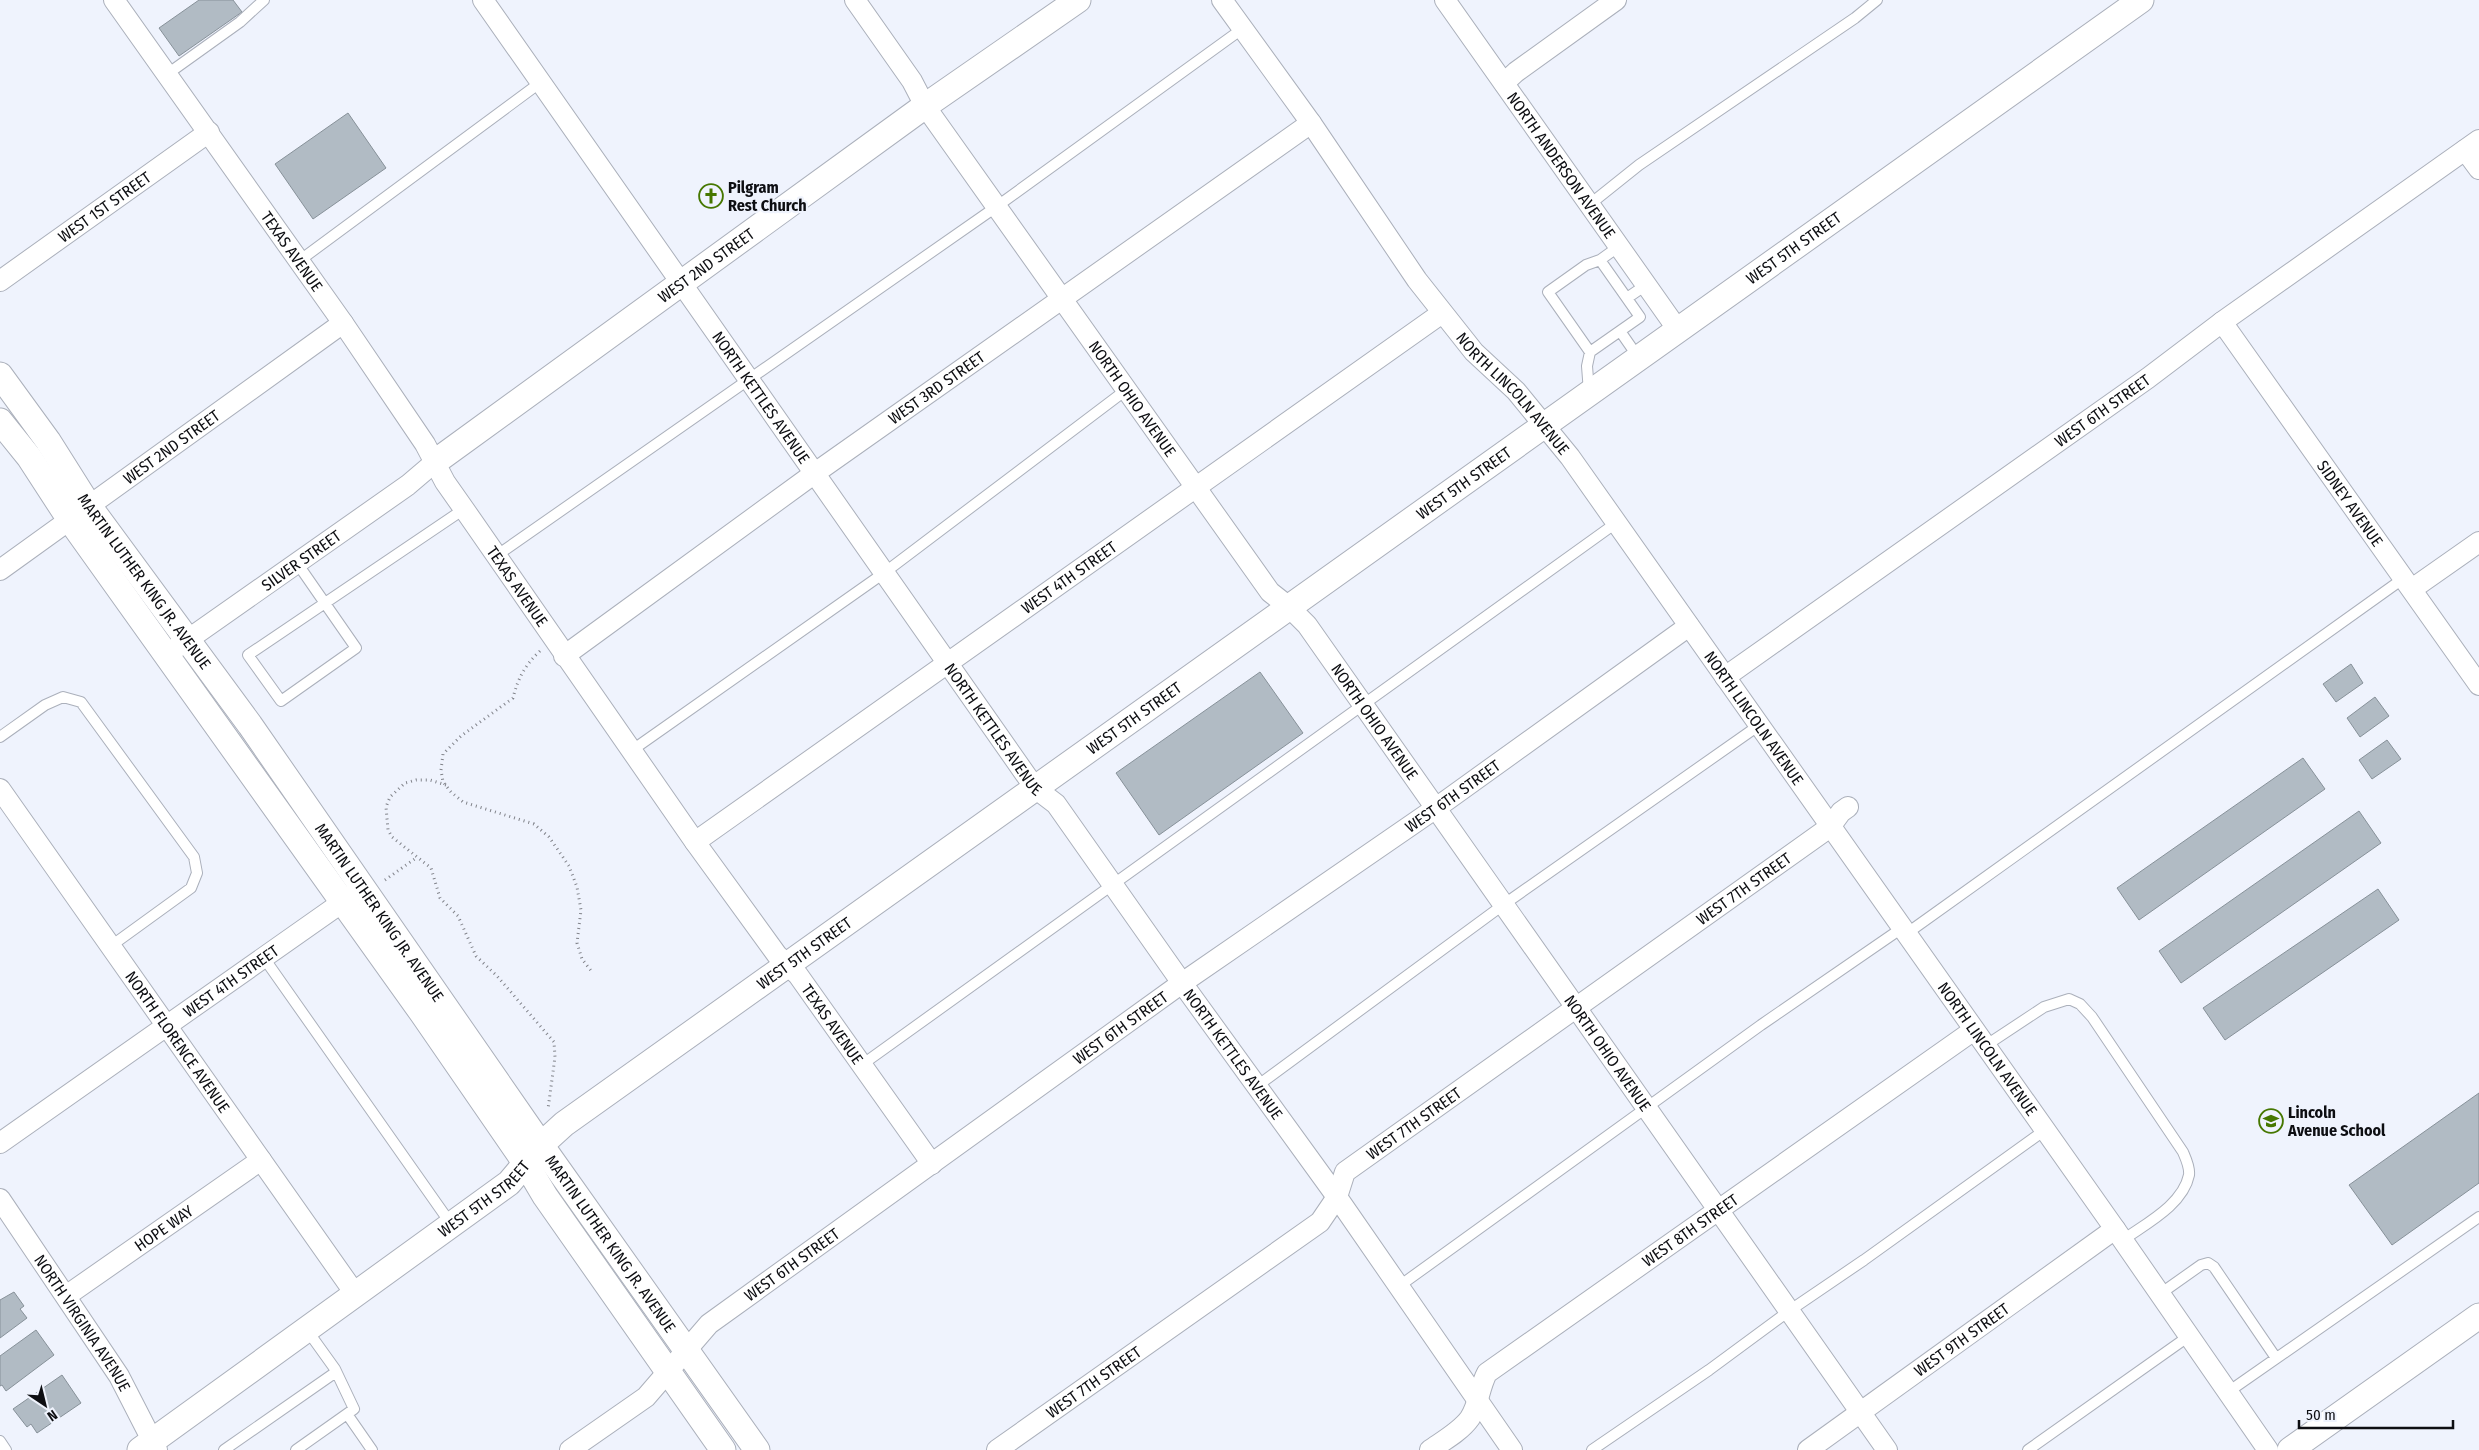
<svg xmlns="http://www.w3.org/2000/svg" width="2479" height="1450" font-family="'Fira Sans Condensed',sans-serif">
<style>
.building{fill:#b1bbc4;stroke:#879199}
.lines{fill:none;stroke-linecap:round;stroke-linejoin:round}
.service-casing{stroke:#abb0bb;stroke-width:12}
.minor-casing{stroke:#abb0bb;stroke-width:22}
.tertiary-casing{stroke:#abb0bb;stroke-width:27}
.path{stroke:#81838a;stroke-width:3;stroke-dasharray:1 4;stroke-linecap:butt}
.service{stroke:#fff;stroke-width:10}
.minor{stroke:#fff;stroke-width:20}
.tertiary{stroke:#fff;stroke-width:25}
.labels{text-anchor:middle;stroke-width:4.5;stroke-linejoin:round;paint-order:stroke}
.street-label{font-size:16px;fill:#0d0e12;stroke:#eff3fd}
.poi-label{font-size:16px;font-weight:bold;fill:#0d0e12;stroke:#eff3fd;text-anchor:start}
</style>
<rect width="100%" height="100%" fill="#eff3fd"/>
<path class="building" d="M199,0H233L242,12L179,56L159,28Z
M348,113L386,168L313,219L275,164Z
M2351,664L2363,683L2336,702L2323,684Z
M1260,672L1303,733L1159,835L1116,773Z
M2375,697L2389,716L2360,737L2347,718Z
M2387,740L2401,759L2372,779L2359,760Z
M2303,758L2325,789L2139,920L2117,888Z
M2359,811L2381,843L2181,983L2159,951Z
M2378,889L2399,920L2225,1040L2203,1008Z
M2479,1093V1183L2392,1245L2349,1185Z
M14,1292L24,1306L20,1309L27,1318L0,1338V1300Z
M36,1330L54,1355L6,1391L2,1385L0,1386V1356Z
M62,1375L81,1403L37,1433L31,1424L27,1427L13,1409Z"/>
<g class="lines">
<g class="service-casing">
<path id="service" d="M166,75L240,22L264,0
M1589,205L1639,165L1855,18L1877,0
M1618,247L1600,260L1640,317L1620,331L1638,357
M1600,260L1586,265L1548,292L1590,352L1620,331
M299,261L541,82
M1627,298L1646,285
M1589,392L1587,366L1590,352
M496,556L996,207L1242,29
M297,563L356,648L281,701L248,655L464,509
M0,737L45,705L63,697L81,702L194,857L197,873L191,888L111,946
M631,751L884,573L1126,390
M1906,934L2404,578
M264,958L451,1224
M1985,1046L2044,1007L2069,999L2080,1004L2092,1017L2183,1152C2186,1159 2190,1167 2189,1175C2183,1205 2145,1224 2123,1240
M863,1064L1616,523
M1257,1086L1503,905L1758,726
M1398,1287L1761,1025L1902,928
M2160,1294L2201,1265L2208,1263L2214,1267L2276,1358
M2228,1392L2479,1217
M347,1414L372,1450
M0,1441L6,1450
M224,1450L336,1372
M296,1450L354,1409L335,1369L307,1330
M1592,1450L1709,1370L1789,1311L1864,1260L2045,1130
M2028,1450L2189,1336"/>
</g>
<g class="minor-casing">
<g id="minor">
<path id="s1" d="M114,0L343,323L425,444L445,482L464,509L695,842L777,955L798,975L932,1164"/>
<path id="s2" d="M483,0L1035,788L1056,804L1182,983L1337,1197L1512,1450"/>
<path id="s3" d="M855,0L912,81L925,106L1270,592L1289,607L1307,625L1887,1450"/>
<path id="s4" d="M1222,0L1311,123L1417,280L1474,352L1516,391L1570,457L2115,1229L2268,1450"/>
<path id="s5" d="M1445,0L1678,330"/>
<path d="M1504,83L1516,72L1616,0"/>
<path d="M2465,150L2479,169"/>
<path id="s6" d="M0,281L209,132"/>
<path id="s7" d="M2222,322L2479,685"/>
<path id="s8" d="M0,570L343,323"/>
<path d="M2412,589L2479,542"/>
<path id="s9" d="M166,655L408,485L435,462"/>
<path id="s10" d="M564,656L815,473L1311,123"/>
<path id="s11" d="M1725,677L2148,378L2222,322L2479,140"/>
<path id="s12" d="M0,789L356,1295"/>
<path id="s13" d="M695,842L1442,313"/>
<path id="s14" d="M0,1143L354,894"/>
<path id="s15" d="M0,1199L119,1376L157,1450"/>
<path id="s16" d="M66,1296L261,1160"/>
<path id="s17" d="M570,1450L646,1397L709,1324L1182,983L1436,808L1689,626"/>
<path id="s18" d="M997,1450L1320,1222L1337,1197L1345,1172L1830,827L1841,812L1848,807"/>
<path id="s19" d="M1430,1450C1443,1441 1461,1431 1470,1418C1479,1404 1479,1388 1487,1373L1974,1030"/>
<path id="s20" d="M1808,1450L2115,1229"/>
</g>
</g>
<g class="tertiary-casing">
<g id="tertiary">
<path id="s21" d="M0,375L48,441L89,506L250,725L541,1145L757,1450"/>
<path d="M0,421L29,457L70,520L422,1013L526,1164L545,1196L723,1450"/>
<path id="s22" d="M435,462L925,106L1078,0"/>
<path id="s23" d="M140,1450L509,1183L541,1145L564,1124L2141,0"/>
<path d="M2290,1450L2479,1316"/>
</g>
</g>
<path class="path" d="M540,651C525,665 518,678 513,698L461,736L443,754L441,770L443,782L451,792L463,802L534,824L549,837L569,866L577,887L581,910L577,943L582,959L592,972
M446,785L430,780H416L405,783L390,797L386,807L388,830L392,837L431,868L440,898L458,916L476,956L497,976L554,1042L555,1057L548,1109
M385,880L416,858"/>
<use href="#service" class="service"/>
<use href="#minor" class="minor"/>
<use href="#tertiary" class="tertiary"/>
</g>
<defs>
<g id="church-ring" transform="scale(1.25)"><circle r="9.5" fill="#eff3fd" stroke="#467700" stroke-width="1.5"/><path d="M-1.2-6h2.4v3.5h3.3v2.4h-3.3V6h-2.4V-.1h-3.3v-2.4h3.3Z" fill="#467700"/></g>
<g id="school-ring" transform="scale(1.25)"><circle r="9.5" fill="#eff3fd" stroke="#467700" stroke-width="1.5"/><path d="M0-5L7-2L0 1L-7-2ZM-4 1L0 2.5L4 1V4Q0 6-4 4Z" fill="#467700"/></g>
</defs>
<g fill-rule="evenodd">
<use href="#church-ring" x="711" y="196"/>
<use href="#school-ring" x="2271" y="1121"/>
</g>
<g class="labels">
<g class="street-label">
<text dy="6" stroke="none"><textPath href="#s5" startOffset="202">NORTH ANDERSON AVENUE</textPath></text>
<text dy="6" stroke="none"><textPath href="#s6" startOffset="128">WEST 1ST STREET</textPath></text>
<text dy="6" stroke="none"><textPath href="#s23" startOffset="2046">WEST 5TH STREET</textPath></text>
<text dy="6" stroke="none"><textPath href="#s1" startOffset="308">TEXAS AVENUE</textPath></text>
<text dy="6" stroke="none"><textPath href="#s22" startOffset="335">WEST 2ND STREET</textPath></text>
<text dy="6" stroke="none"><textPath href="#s10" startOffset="459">WEST 3RD STREET</textPath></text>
<text dy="6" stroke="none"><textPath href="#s4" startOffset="490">NORTH LINCOLN AVENUE</textPath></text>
<text dy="6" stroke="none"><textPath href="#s2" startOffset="485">NORTH KETTLES AVENUE</textPath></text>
<text dy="6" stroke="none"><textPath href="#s3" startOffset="486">NORTH OHIO AVENUE</textPath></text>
<text dy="6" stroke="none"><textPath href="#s11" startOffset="462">WEST 6TH STREET</textPath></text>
<text dy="6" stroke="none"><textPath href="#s8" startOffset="211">WEST 2ND STREET</textPath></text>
<text dy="6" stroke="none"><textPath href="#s23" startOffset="1641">WEST 5TH STREET</textPath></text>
<text dy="6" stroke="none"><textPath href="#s7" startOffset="222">SIDNEY AVENUE</textPath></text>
<text dy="6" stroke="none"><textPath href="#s9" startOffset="165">SILVER STREET</textPath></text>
<text dy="6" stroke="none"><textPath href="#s13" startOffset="458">WEST 4TH STREET</textPath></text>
<text dy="6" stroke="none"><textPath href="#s21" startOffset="252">MARTIN LUTHER KING JR. AVENUE</textPath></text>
<text dy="6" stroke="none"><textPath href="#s1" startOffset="712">TEXAS AVENUE</textPath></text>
<text dy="6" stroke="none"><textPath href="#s23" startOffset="1236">WEST 5TH STREET</textPath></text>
<text dy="6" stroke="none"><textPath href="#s4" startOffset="895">NORTH LINCOLN AVENUE</textPath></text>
<text dy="6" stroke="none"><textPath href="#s3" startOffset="891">NORTH OHIO AVENUE</textPath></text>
<text dy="6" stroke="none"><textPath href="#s2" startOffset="890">NORTH KETTLES AVENUE</textPath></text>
<text dy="6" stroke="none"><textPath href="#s17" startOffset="1101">WEST 6TH STREET</textPath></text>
<text dy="6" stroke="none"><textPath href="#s18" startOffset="941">WEST 7TH STREET</textPath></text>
<text dy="6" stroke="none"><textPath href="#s21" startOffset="658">MARTIN LUTHER KING JR. AVENUE</textPath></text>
<text dy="6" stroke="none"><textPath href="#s23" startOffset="831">WEST 5TH STREET</textPath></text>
<text dy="6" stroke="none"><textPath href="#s14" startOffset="282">WEST 4TH STREET</textPath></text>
<text dy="6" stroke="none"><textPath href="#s1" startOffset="1252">TEXAS AVENUE</textPath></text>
<text dy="6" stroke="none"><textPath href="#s17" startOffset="696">WEST 6TH STREET</textPath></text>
<text dy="6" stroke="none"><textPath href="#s12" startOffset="309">NORTH FLORENCE AVENUE</textPath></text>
<text dy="6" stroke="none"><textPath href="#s4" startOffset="1300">NORTH LINCOLN AVENUE</textPath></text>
<text dy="6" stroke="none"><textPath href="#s3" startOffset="1296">NORTH OHIO AVENUE</textPath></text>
<text dy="6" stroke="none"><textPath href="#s2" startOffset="1295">NORTH KETTLES AVENUE</textPath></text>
<text dy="6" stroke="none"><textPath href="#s18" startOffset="536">WEST 7TH STREET</textPath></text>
<text dy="6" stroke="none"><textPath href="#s23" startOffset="426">WEST 5TH STREET</textPath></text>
<text dy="6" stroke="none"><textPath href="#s16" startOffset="119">HOPE WAY</textPath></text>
<text dy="6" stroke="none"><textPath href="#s19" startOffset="348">WEST 8TH STREET</textPath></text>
<text dy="6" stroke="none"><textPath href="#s21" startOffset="1062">MARTIN LUTHER KING JR. AVENUE</textPath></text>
<text dy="6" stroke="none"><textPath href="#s17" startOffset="291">WEST 6TH STREET</textPath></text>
<text dy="6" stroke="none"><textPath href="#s15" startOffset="149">NORTH VIRGINIA AVENUE</textPath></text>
<text dy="6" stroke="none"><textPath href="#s20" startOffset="189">WEST 9TH STREET</textPath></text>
<text dy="6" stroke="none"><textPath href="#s18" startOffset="118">WEST 7TH STREET</textPath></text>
</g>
<g class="poi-label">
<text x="728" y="193">Pilgram<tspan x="728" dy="18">Rest Church</tspan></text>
<text x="2288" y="1118">Lincoln<tspan x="2288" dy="18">Avenue School</tspan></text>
</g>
</g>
<g transform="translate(45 1405) rotate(145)" stroke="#eff3fd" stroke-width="4" paint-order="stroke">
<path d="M0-4L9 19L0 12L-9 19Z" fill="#0d0e12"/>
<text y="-8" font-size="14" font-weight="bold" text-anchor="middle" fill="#0d0e12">N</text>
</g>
<path d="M2299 1420v8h154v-8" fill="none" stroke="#0d0e12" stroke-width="2.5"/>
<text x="2306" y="1420" font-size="15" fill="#0d0e12" stroke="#eff3fd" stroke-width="4" paint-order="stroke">50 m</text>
</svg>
